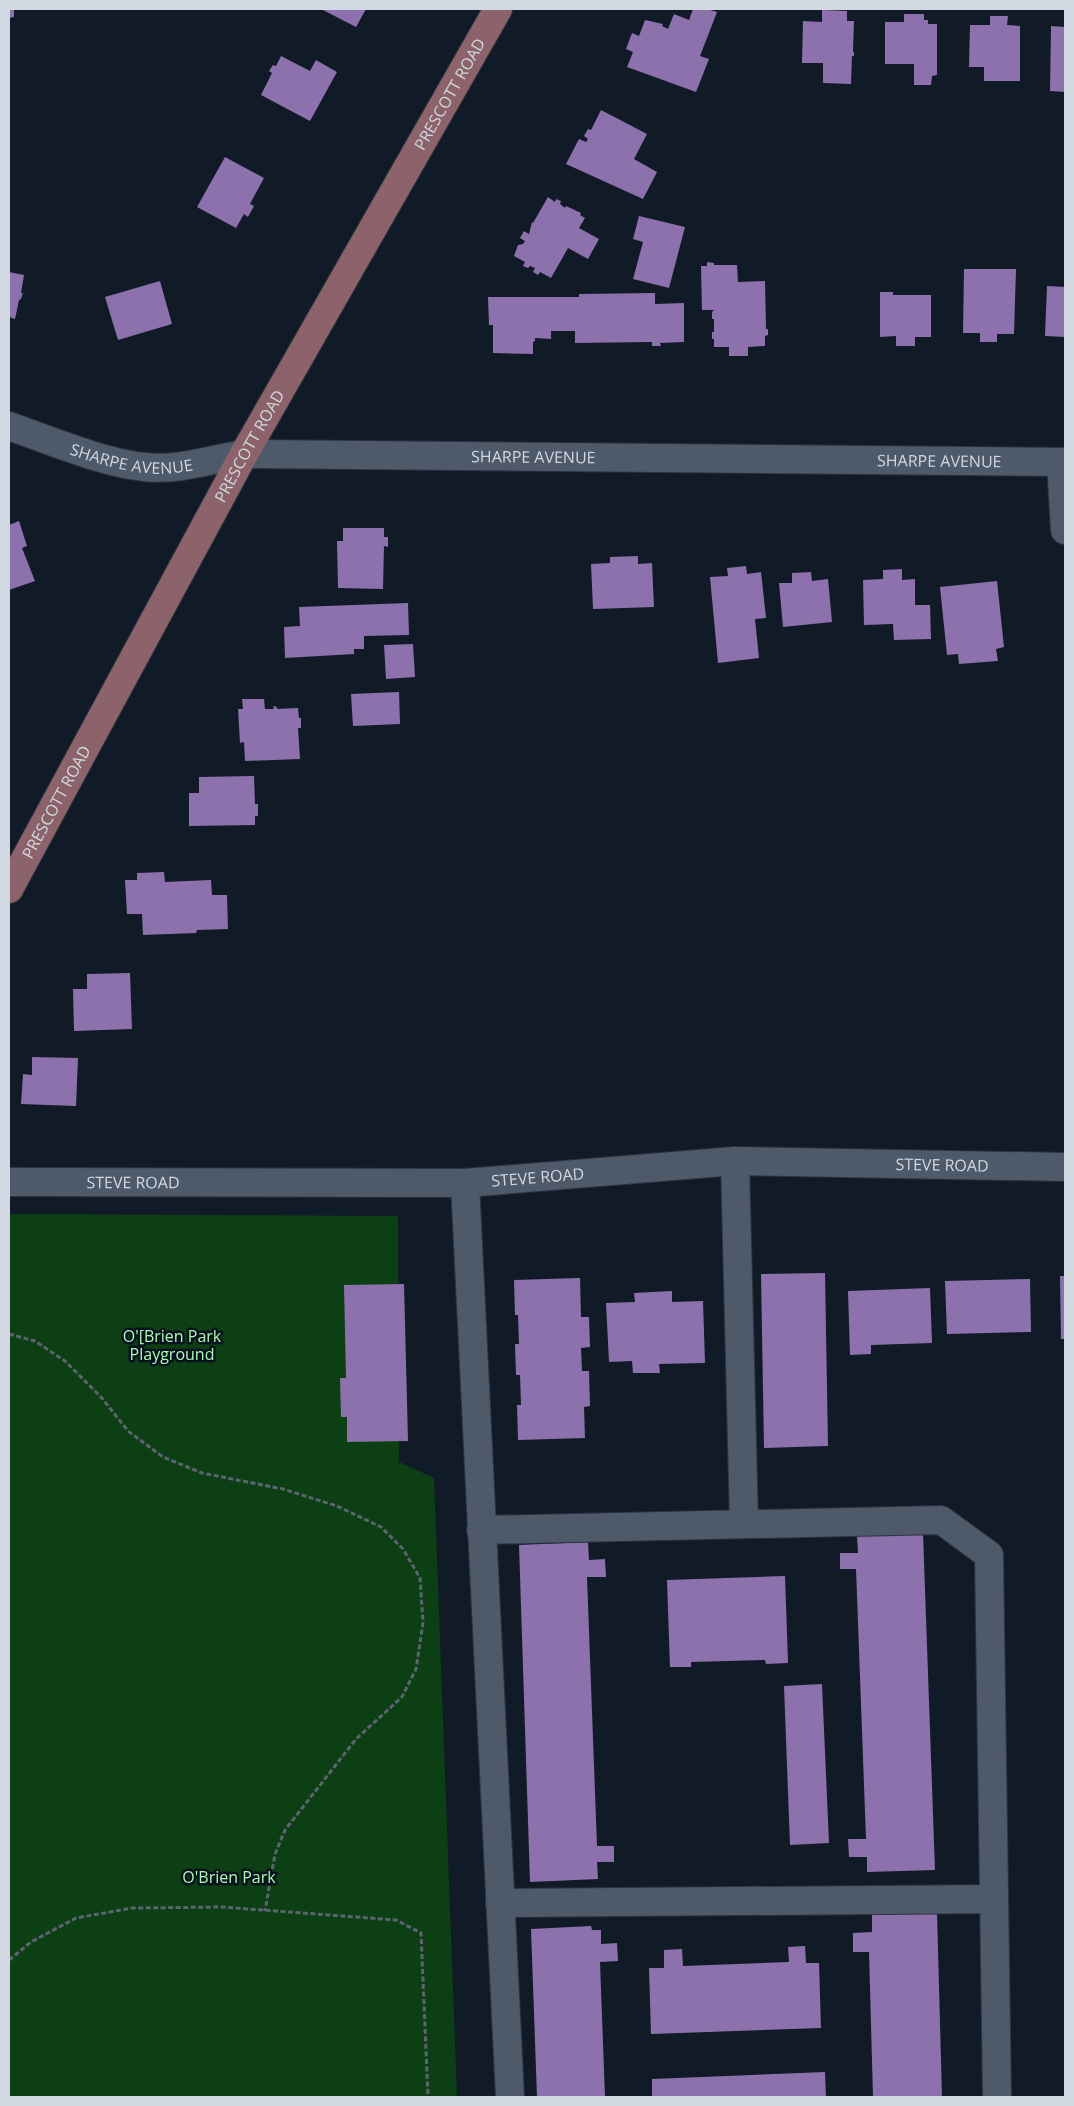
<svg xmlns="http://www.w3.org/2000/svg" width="1074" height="2106" font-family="'Open Sans',sans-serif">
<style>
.green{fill:#0d3f14}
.building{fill:#8d71ac}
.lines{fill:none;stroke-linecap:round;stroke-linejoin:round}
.minor-casing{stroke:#2f343e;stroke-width:30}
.major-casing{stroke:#2f343e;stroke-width:30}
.path{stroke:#5b646f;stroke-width:3;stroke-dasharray:5 2.5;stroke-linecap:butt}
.minor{stroke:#4e5a6a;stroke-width:28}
.major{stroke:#8d636b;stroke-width:28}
.labels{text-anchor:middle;stroke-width:5;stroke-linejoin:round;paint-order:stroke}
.street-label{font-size:16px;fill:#d1d8e1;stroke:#08121e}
.park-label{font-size:16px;fill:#adf9b1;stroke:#08121e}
</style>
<rect width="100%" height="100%" fill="#111b28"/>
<path class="green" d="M9,1214L398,1216L399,1462L434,1478L457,2097H9Z"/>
<path class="building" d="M9,9H14V17L9,18Z
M321,9H366L356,27Z
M693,9H707L717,12L700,56L709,59L696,92L627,67L633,52L626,49L632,33L639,36L645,20L663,24L662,26L668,29L674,14L689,20Z
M822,10L847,11V21H854L853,52H854V56H852L851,84L823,83V63H802L803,21L822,22Z
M904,14H924V20H928V24H937V75L932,76L931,85H914V64H885V22H904Z
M990,16H1008L1007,25L1020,26V81H984V67H969L970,25H990Z
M1051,26L1065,27V92L1050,91Z
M281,56L310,71L316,60L337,72L310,121L261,95L272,73L269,71L273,65L276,66Z
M601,110L647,134L634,159L657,172L643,199L566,164L579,139L586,142L588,139L584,136L588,129L591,130Z
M225,157L264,178L250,204L254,206L248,217L244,214L236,228L197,207Z
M548,197L555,202L556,199L561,201L560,204L565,208L566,206L581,213L580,215L585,218L579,228L599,239L588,259L568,248L551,278L540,272L538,275L533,272L535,268L530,266L528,268L523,266L525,262L514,256L518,245L523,244L525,241L520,238L524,231L529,234L532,222L533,223Z
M639,216L685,227L669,288L633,279L643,242L633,239Z
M707,262L714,263V265H737L738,282L765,281L766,329H768V335L765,336V346L748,347V356H729V347H714V339H712V332H714V319H712V312L714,310H702L701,266H707Z
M964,269H1016L1014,334H997V342H980V333H963Z
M9,272L24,275L21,293H23L21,299L19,300L15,319L9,317Z
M160,281L172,324L118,340L105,297Z
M1047,286L1065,287V337L1045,336Z
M880,292H893V295H931V337H915V346H896V336L880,337Z
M655,293V304L684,303V342L660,343L661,346H652V342L575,343V331H551V339L535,338V341L533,342V354L493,353V325H489L488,297H579V294Z
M19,521L27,546L22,548L35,581L9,590V525Z
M343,528H384V537H388V547L384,546L383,589L338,588L337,541H343Z
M638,556V564L652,563L654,607L593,609L591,564L610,563V557Z
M746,566L747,574L761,572L766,618L755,619L759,658L718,663L710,577L728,576L727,568Z
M902,569V580L915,579V605H930L931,639L894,640L893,624L864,625L863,580L883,579V570Z
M811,572L812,581L828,579L832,622L783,627L779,583H792V573Z
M997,581L1004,647L996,649L998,661L959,664L958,654L947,655L940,587Z
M408,603L409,635L364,636V649H354V654L285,658L284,627L300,626L299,607Z
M413,644L415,677L386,679L384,645Z
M399,692L400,724L353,726L351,694Z
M242,699H264L265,709H274L273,706L277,707V709L298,708L299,718H301V728H298L300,759L245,761L244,742L240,743L238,709H243Z
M254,776L255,804H258V816H255V825L189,826V793H199V777Z
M164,872L165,882L211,880L212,895H227L228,929L197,930L196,933L143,935L142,914H127L125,880H137V873Z
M130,973L132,1029L74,1031L73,989H87V974Z
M32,1057L78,1058L76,1106L21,1104L23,1074L32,1075Z
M825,1273L828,1446L764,1448L761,1274Z
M1060,1276H1065V1339H1061Z
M580,1278L581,1317H589L590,1347L581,1348L582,1371H589L590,1406L584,1407L585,1438L518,1440L517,1405H521L520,1375H516L515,1344H519L518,1315H515L514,1280Z
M1030,1279L1031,1332L947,1334L945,1281Z
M404,1284L408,1441L347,1442V1417H341L340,1378H346L344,1285Z
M930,1288L932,1343L871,1345V1354L850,1355L848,1291Z
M672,1291V1302L703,1301L705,1363L659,1364L660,1373H633L632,1361L609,1362L606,1303L635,1302L634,1293Z
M923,1533L935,1870L867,1872V1857H849L848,1839H866L856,1569H840V1553H858L857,1536Z
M588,1542L589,1560L605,1559L606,1577H587L597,1846H614V1862H597L598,1879L530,1882L519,1545Z
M785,1576L788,1663L766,1664L765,1660L691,1662V1667H670L667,1580Z
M822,1684L829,1843L790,1845L784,1686Z
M937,1913L942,2097H873L869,1952H853V1933L872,1932V1915Z
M591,1926L592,1930H601V1944L617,1943L618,1961L600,1962L605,2097H537L531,1929Z
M805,1946L806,1963H819L821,2028L651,2034L649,1968H664V1950L682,1949L683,1966L789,1962L788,1947Z
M825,2072L826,2097H652V2079Z"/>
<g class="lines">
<g class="minor-casing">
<g id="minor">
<path id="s1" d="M9,426C49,440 103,463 145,467C177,471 212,459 244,454L1065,462"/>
<path d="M1061,462L1065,530"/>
<path d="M735,1161L744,1523"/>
<path id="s2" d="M9,1182L465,1183L735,1161L1065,1167"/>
<path d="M465,1183L510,2097"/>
<path d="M481,1530L941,1520L989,1555L997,2097"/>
<path d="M500,1903L994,1899"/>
</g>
</g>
<g class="major-casing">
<g id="major">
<path id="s3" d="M9,889L244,454L498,9"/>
</g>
</g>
<path class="path" d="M9,1334L35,1341L65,1361L101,1397L128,1431L163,1457L202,1473L283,1489L337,1506L381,1527L403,1549L420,1578L423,1623L416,1669L402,1697L356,1739L285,1830L275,1854L265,1911
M9,1960L31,1942L76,1918L132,1908L222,1907L396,1920L421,1933L428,2097"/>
<use href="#minor" class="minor"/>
<use href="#major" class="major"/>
</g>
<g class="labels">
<g class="street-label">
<text dy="6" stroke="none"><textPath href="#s3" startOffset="909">PRESCOTT ROAD</textPath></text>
<text dy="6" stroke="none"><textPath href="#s3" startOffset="504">PRESCOTT ROAD</textPath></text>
<text dy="6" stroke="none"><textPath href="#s1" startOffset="128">SHARPE AVENUE</textPath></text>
<text dy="6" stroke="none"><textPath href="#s1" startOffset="532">SHARPE AVENUE</textPath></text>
<text dy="6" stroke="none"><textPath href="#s1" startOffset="938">SHARPE AVENUE</textPath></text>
<text dy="6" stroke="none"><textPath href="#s3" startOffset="99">PRESCOTT ROAD</textPath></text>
<text dy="6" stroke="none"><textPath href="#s2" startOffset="934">STEVE ROAD</textPath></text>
<text dy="6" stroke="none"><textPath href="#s2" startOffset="529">STEVE ROAD</textPath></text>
<text dy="6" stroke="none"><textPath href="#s2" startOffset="124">STEVE ROAD</textPath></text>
</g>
<g class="park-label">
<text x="172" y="1342">O'[Brien Park<tspan x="172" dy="18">Playground</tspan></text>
<text x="229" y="1883">O'Brien Park</text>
</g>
</g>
<rect width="1074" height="2106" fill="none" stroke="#d1d8e1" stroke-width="20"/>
</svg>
